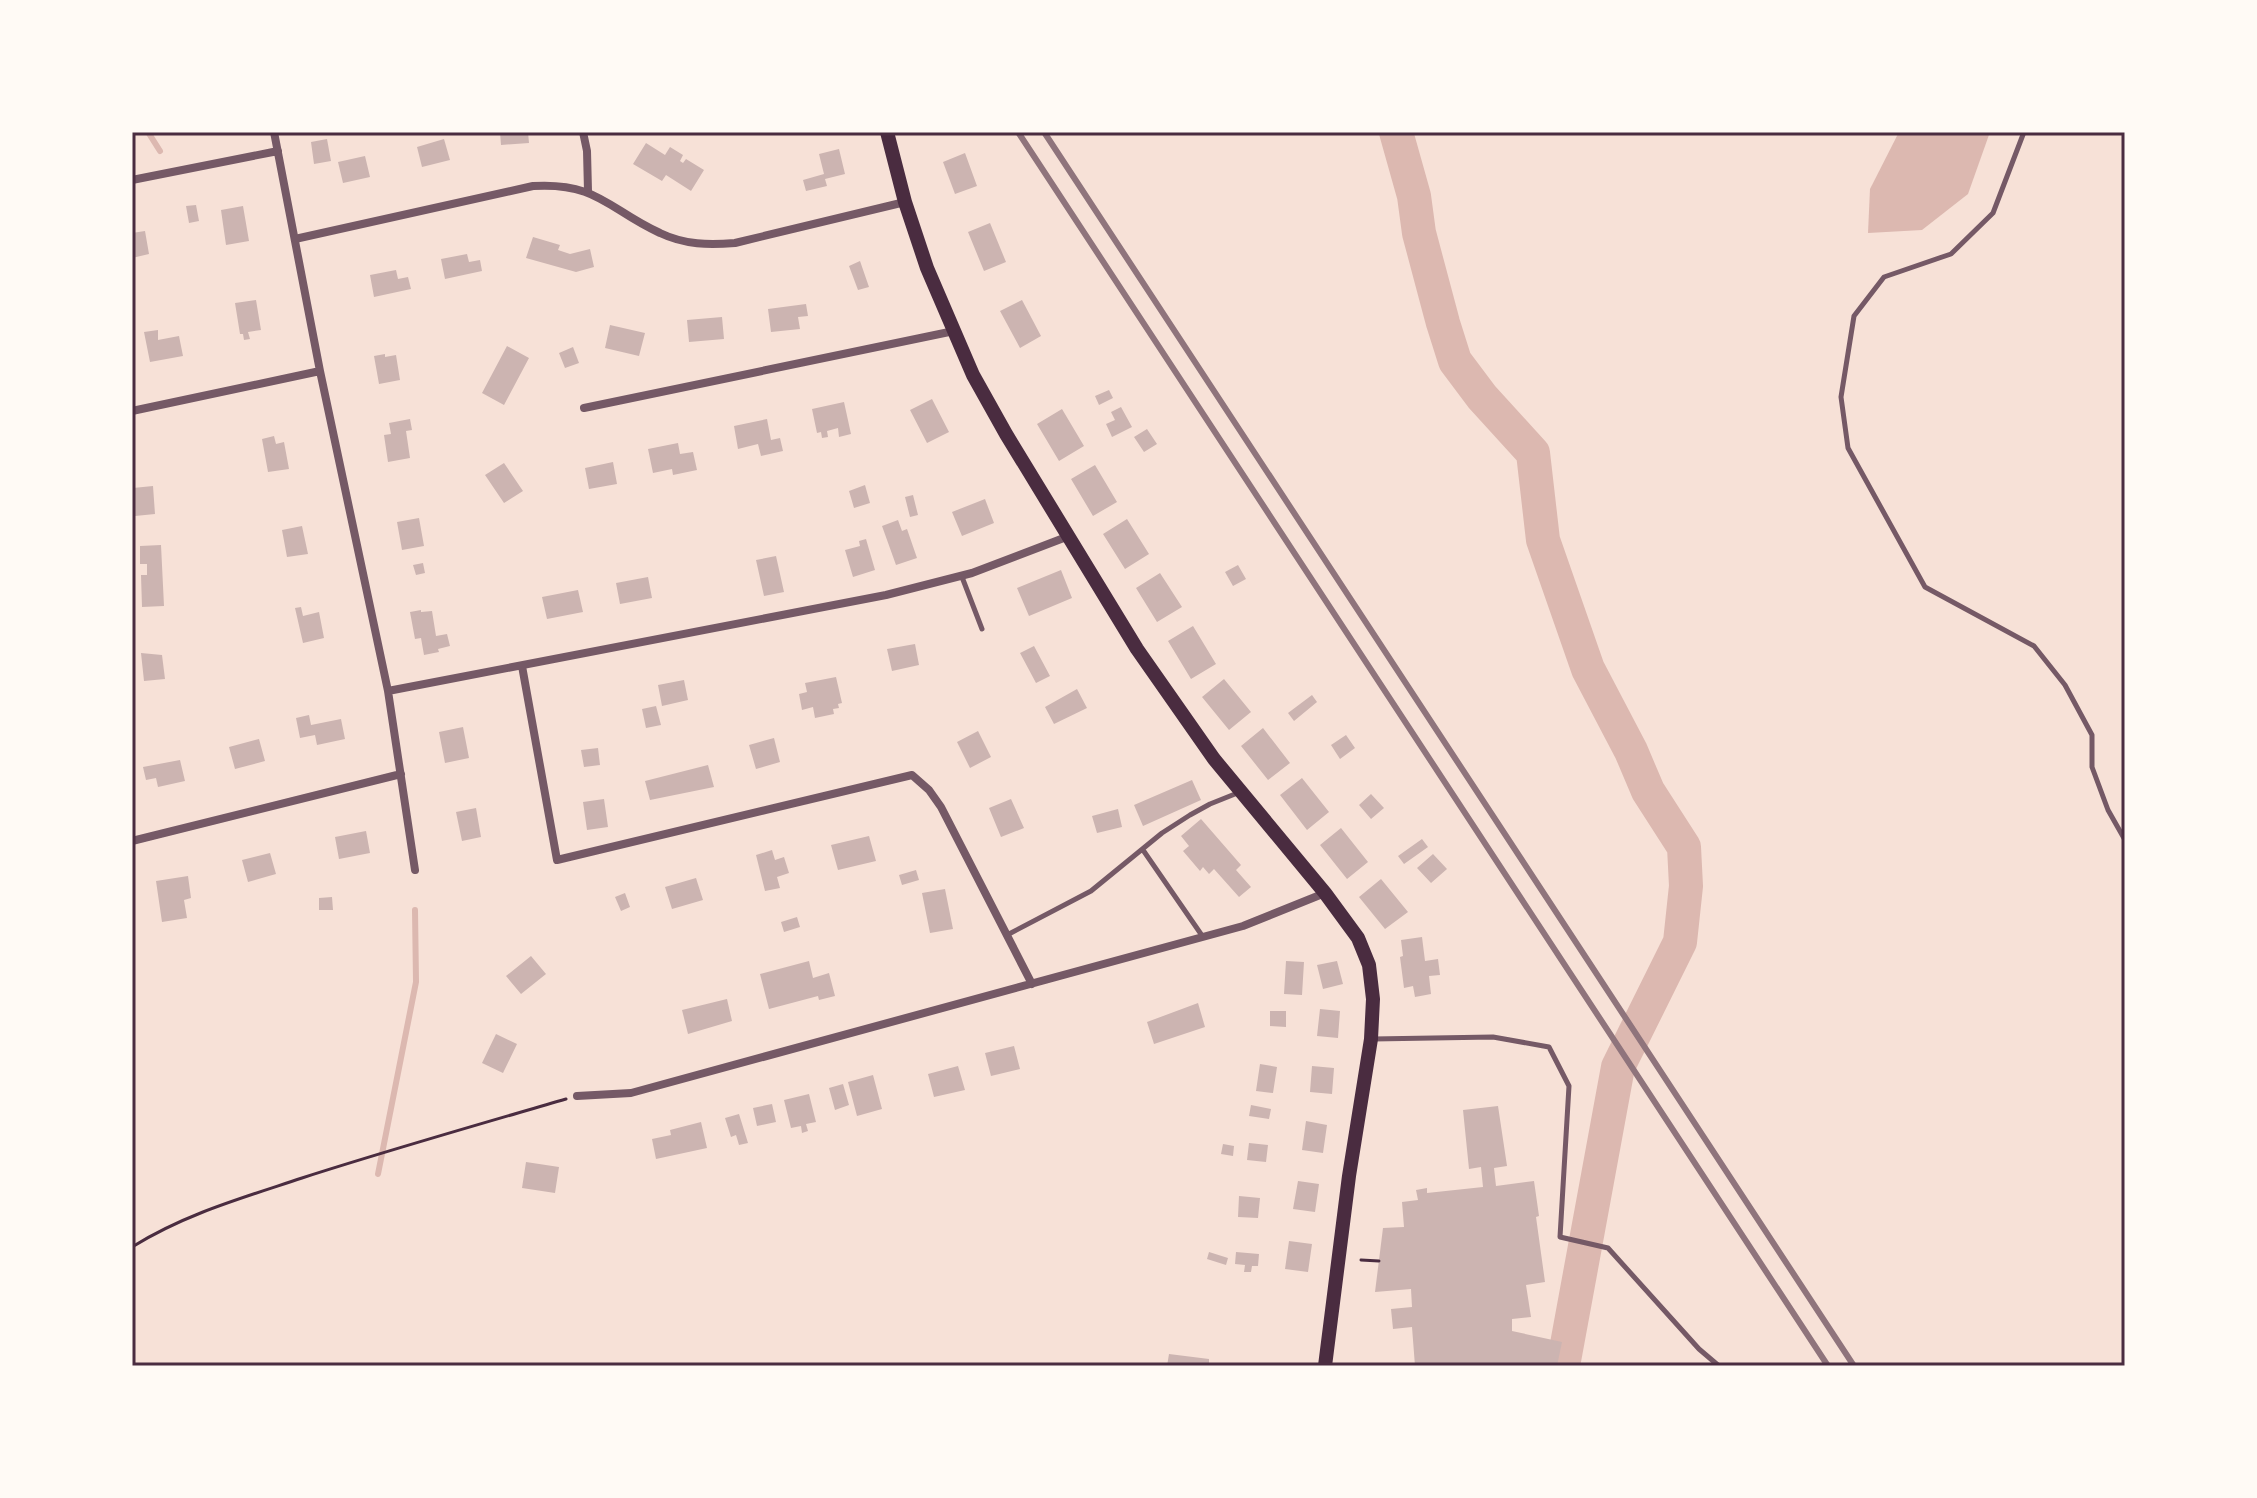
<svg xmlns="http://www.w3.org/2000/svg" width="2257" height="1498" font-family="Arial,sans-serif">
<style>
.water{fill:#dcb8b0}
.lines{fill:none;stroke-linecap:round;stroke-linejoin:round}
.stream{stroke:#dcb8b0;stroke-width:6}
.river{stroke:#dcb8b0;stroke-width:34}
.building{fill:#ccb4b1}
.path{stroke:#4a2c40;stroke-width:3}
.service{stroke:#755966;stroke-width:5}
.minor{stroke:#755966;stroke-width:8}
.secondary{stroke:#4a2c40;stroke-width:14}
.rail{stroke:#8f747c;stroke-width:6}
.neatline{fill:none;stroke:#4a2c40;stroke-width:3}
</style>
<rect width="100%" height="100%" fill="#f7e1d7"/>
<path class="water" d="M1899,132H1990L1968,194L1922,230L1868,233L1870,189Z"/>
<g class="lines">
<path class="stream" d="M148,132L160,151
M378,1174L416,982L415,910"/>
<path class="river" d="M1396,132L1414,196L1419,233L1443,323L1455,361L1482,397L1533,453L1543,540L1588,669L1631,751L1648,791L1684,847L1686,886L1680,942L1618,1067L1563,1366"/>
</g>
<path class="building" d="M500,132H528L529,143L501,145Z
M327,139L331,161L314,164L311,142Z
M444,139L450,160L422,167L417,147Z
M646,143L665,155L670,147L683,155L680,161L683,163L686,159L704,170L691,191L666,175L662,181L633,164Z
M839,149L845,174L825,179L827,186L806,191L803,180L824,174L819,154Z
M965,153L977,186L955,194L943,162Z
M365,156L370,177L343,183L338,162Z
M196,205L199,221L189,223L186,206Z
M243,206L249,241L226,245L221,210Z
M990,223L1006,262L984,271L968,232Z
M145,231L149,254L132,258V233Z
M533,237L560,245L558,250L570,254L590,249L594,267L576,272L526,258Z
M467,254L469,262L480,260L482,271L445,279L441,259Z
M860,261L869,287L858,290L849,266Z
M396,270L398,279L408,277L411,289L374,297L370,275Z
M256,300L261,330L248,332L250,339L244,340L243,334H240L235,303Z
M1022,300L1041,336L1020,348L1000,311Z
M806,304L808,316L798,317L800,329L771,332L768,309Z
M722,317L724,339L689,342L687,320Z
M610,325L645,333L639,356L605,348Z
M158,330V340L179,336L183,356L150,362L144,332Z
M507,346L529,358L504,405L482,393Z
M573,347L579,363L565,368L559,353Z
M385,354V357L396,355L400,380L379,384L374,356Z
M1109,390L1113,398L1099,405L1095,396Z
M932,399L949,432L927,443L910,410Z
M844,402L851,434L839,437L838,428L827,431L828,437L822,438L821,432L817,433L812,409Z
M1121,407L1132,427L1112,437L1106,424L1115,420L1111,412Z
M1062,409L1084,446L1059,461L1037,424Z
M410,419L412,430L406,431L410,458L388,462L384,435L391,434L389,423Z
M767,419L771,440L780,438L783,451L761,456L758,444L738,449L734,426Z
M1147,429L1157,444L1144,452L1134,437Z
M274,436L276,444L284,442L289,469L268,472L262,439Z
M678,443L680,454L693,452L697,470L673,475L672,469L653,473L648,449Z
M613,462L617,484L589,489L585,468Z
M504,463L523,491L504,503L485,475Z
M1095,465L1117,502L1093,516L1071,479Z
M865,485L870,503L854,508L849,491Z
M153,486L155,514L135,516L133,488Z
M913,495L918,515L910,517L905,497Z
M985,499L994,523L962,536L952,512Z
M419,518L424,546L402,550L397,522Z
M1127,519L1149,554L1125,569L1103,534Z
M898,520L902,531L907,529L917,558L896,565L882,526Z
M302,526L308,554L287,557L282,530Z
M866,539L875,570L853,577L845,550L860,546L859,541Z
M161,545L164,606L142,607L141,575H147V564H140V546Z
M776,556L784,592L764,596L756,560Z
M423,563L425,573L416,575L413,565Z
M1238,565L1246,579L1233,586L1225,572Z
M1061,570L1072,598L1029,616L1017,588Z
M1160,573L1182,607L1157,622L1136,588Z
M648,577L652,598L620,604L616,583Z
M578,590L583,612L547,619L542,597Z
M301,607L303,616L319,612L324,638L303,643L295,608Z
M421,610V612L432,611L436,636L447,634L450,646L438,649L439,652L424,655L421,638L415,639L410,612Z
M1193,626L1216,664L1191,679L1168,641Z
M915,644L919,665L892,671L887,649Z
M1034,646L1050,676L1036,683L1020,653Z
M141,653L162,655L165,679L144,681Z
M836,677L842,703L838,704L839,708L833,709L834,714L815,718L813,707L802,710L799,694L807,692L805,683Z
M1224,679L1251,712L1229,730L1202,697Z
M684,680L688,700L662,706L658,685Z
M1077,689L1087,708L1054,724L1045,707Z
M1312,695L1317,702L1294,721L1288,713Z
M656,706L661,725L646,728L642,709Z
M309,715L311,725L341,719L345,739L317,745L315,735L300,738L296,718Z
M463,727L469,758L445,763L439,732Z
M1263,728L1290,763L1268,780L1241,746Z
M978,731L991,757L970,768L957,742Z
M1346,735L1355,748L1340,759L1331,745Z
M774,738L780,762L756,769L749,745Z
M259,739L265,761L235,769L229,747Z
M598,748L600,765L584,767L581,750Z
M180,760L185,781L158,787L156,778L146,780L143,767Z
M708,765L714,787L650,800L645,781Z
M1302,778L1329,812L1307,830L1280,795Z
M1192,780L1201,800L1143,826L1134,805Z
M1371,794L1384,808L1371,819L1359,805Z
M604,799L608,827L587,830L583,802Z
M1011,799L1024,828L1001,837L989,808Z
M476,808L481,837L462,841L456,812Z
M1118,809L1122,827L1097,833L1092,816Z
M1201,819L1241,865L1236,870L1251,887L1239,897L1214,869L1209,874L1203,867L1200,871L1183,851L1189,846L1181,836Z
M1341,828L1368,862L1347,879L1320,845Z
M366,831L370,853L339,859L335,837Z
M869,836L876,861L838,870L831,845Z
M1422,839L1428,847L1404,864L1398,856Z
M772,850L775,860L784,857L789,873L777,877L780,888L765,891L756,855Z
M270,853L276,874L248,882L242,860Z
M1433,854L1447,869L1431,883L1417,868Z
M916,870L919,880L902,885L899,875Z
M188,876L191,898L184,900L187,918L162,922L156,881Z
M696,878L703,900L672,909L665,887Z
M1381,879L1408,912L1385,929L1359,897Z
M945,889L953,929L930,933L922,893Z
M625,893L630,907L621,911L615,897Z
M332,897L333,910H319V898Z
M797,917L800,927L784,932L781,922Z
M1422,937L1425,961L1438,959L1440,975L1429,976L1431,994L1415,997L1413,986L1404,988L1400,957L1403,956L1401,940Z
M531,956L546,974L521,994L506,976Z
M809,961L813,978L829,973L835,996L819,1000L818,996L769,1009L760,974Z
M1286,961L1304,962L1302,995L1284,994Z
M1337,961L1343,984L1323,989L1317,965Z
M727,999L732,1021L688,1034L682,1010Z
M1198,1003L1205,1027L1154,1044L1147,1022Z
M1320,1009L1340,1011L1338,1038L1317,1036Z
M1270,1011H1286V1027L1270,1026Z
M496,1034L517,1044L503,1073L482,1063Z
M1014,1046L1020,1069L991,1076L985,1053Z
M1260,1064L1277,1067L1273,1093L1256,1091Z
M958,1066L965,1090L934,1097L928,1074Z
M1312,1066L1334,1068L1332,1094L1310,1092Z
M873,1075L882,1109L857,1116L848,1082Z
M843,1084L849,1105L835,1110L829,1088Z
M809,1094L816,1122L806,1124L808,1131L802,1133L801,1126L791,1128L784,1100Z
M772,1104L776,1122L757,1126L753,1108Z
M1251,1105L1271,1109L1269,1119L1249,1116Z
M1498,1106L1507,1166L1494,1168L1496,1186L1534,1181L1539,1216L1536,1217L1545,1282L1526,1285L1531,1317L1512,1319V1331L1562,1342L1557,1366H1415L1412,1327L1393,1329L1391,1309L1412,1307L1411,1289L1375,1292L1383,1228L1404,1227L1402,1202L1418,1200L1416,1190L1427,1188V1193L1483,1187L1481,1167L1469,1169L1463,1110Z
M739,1114L748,1143L739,1145L736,1135L731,1137L725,1118Z
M1306,1121L1327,1125L1323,1153L1302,1150Z
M701,1122L707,1148L656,1159L652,1139L671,1135L670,1130Z
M1249,1143L1268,1145L1266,1162L1247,1160Z
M1223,1144L1234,1146L1233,1156L1221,1154Z
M526,1162L559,1167L555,1193L522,1188Z
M1298,1181L1319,1184L1315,1212L1293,1209Z
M1239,1196L1260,1198L1258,1218L1238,1217Z
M1289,1241L1312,1244L1308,1272L1285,1269Z
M1209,1252L1228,1258L1226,1265L1207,1259Z
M1236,1252L1259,1254L1258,1266H1252L1251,1272H1244L1245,1265L1235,1264Z
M1169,1354L1209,1359V1366H1167Z"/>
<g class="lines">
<path class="path" d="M132,1247C185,1214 242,1198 302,1178C389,1150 477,1125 566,1099
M1361,1260L1379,1261"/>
<path class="service" d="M2024,132L1993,213L1951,254L1884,277L1854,316L1841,397L1848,448L1925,587L2034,646L2065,685L2092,735V767L2108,810L2125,840
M962,577L982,629
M1143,850L1203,937
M1007,935L1091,891L1162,833L1190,815L1210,804L1240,792
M1373,1039L1493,1037L1549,1047L1569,1086L1560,1237L1608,1248L1699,1349L1719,1366"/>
<path class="minor" d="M274,132L320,371L388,691L415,870
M583,132L587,151L588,191
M132,180L278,151
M295,239L533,186C598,182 609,210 660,233C685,245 709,245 735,243L905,202
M584,408L954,331
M132,411L320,371
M522,666L557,860L912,775L929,790L941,807L1032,984
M388,691L886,595L972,573L1069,536
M132,841L401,774
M577,1096L631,1093L1243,926L1325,893"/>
<path class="secondary" d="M887,132L905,202L927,268L973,375L1006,434L1137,649L1214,759L1325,893L1358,938L1369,965L1373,999L1371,1039L1349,1176L1325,1366"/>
<path class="rail" d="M1018,132L1828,1366
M1044,132L1854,1366"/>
</g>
<rect width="2257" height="1498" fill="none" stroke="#fffaf5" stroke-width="268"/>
<rect x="134" y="134" width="1989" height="1230" class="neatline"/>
</svg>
